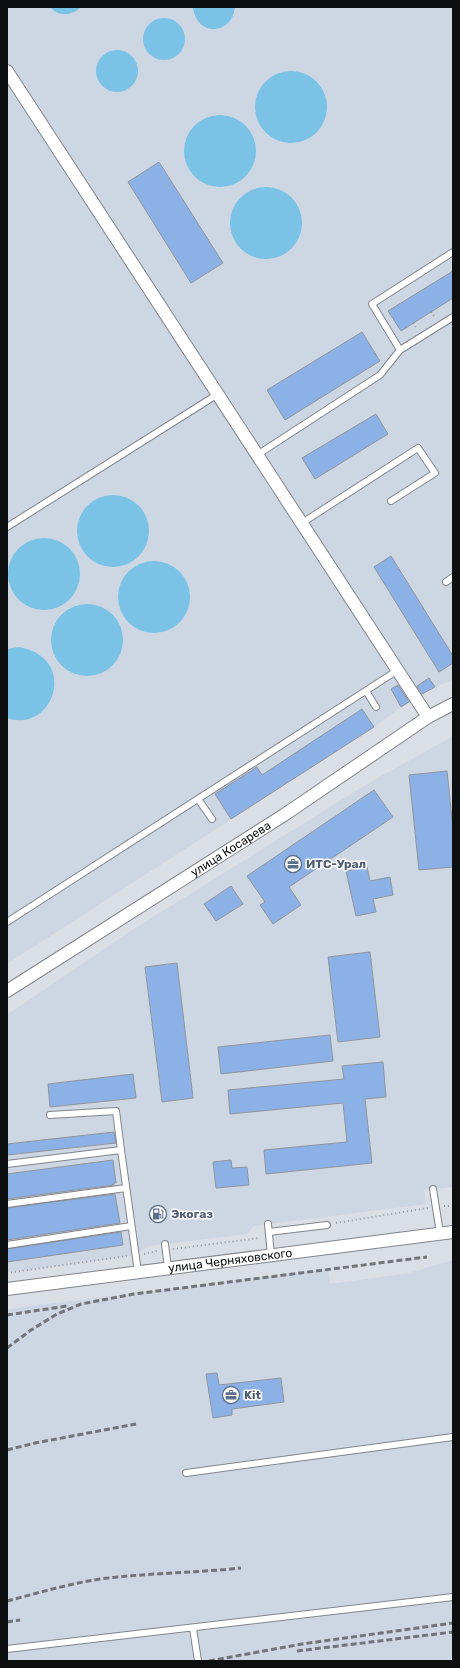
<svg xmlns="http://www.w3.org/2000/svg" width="460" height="1668" font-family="Rubik,sans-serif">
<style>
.built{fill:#cdd6e3}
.water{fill:#7ac2e6}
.building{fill:#8cb1e7;stroke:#91959b}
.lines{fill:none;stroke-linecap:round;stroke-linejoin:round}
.service-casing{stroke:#81858b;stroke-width:8}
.minor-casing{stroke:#81858b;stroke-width:14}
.path{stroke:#96999e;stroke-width:2;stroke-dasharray:1 3;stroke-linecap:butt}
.service{stroke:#fff;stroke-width:6}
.minor{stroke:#fff;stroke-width:12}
.rail{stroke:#727578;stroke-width:3;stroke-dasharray:6 3;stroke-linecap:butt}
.labels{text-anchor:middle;stroke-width:3;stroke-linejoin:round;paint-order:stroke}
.street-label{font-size:12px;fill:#0d0e10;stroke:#fff}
.service-label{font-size:12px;font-weight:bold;fill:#4e5e75;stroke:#fff;text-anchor:start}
</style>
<rect width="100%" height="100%" fill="#dadfe5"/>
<path class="built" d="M7,7H453V680L435,687L401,707L374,727L7,964Z
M453,736V1187L424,1190L426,1204L254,1226L247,1234L149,1246L135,1255L7,1273V1015L132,930L367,784Z
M453,1260V1661H7V1309L328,1269L330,1284L409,1273Z"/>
<path class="water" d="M50,7H81C72,16 59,17 50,7Z
M193,7H235C232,36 196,37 193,7Z
M143 39a21 21 0 1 1 42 0a21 21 0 1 1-42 0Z
M96 71a21 21 0 1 1 42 0a21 21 0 1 1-42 0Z
M255 107a36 36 0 1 1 72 0a36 36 0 1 1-72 0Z
M184 151a36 36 0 1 1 72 0a36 36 0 1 1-72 0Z
M230 223a36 36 0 1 1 72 0a36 36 0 1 1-72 0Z
M77 531a36 36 0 1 1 72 0a36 36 0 1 1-72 0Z
M8 574a36 36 0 1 1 72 0a36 36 0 1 1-72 0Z
M118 597a36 36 0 1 1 72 0a36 36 0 1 1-72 0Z
M51 640a36 36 0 1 1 72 0a36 36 0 1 1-72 0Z
M19,647C80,658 53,734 7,718V649Z"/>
<path class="building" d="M159,162L223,263L191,283L128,182Z
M453,271V298L401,331L388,311Z
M362,332L380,361L285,420L267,390Z
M376,414L388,434L315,479L302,458Z
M391,556L453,656V663L439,672L374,567Z
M429,678L435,687L422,694L417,686Z
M398,685L409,702L401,707L391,689Z
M362,709L374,727L231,819L215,794L257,767L262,775Z
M447,771L453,829V867L419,870L409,775Z
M374,790L393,817L289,887L301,905L273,924L260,905L265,902L247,876Z
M367,867L370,881L390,877L393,895L373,899L376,912L356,916L346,871Z
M231,886L243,904L216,921L204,904Z
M370,952L380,1037L338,1042L328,957Z
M177,963L193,1098L162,1102L145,967Z
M330,1035L333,1061L221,1074L218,1047Z
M383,1062L386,1097L365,1099L372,1163L266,1174L264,1150L347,1142L343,1103L230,1114L228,1090L344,1079L342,1066Z
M133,1074L136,1098L50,1107L48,1084Z
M114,1132L116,1143L7,1155V1144Z
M113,1160L116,1183H114V1185L7,1199V1174Z
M231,1160L232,1168L247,1167L249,1185L216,1188L213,1162Z
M115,1194L120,1223L7,1240V1208Z
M121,1232L123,1245L7,1262V1249Z
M217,1373L219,1385L281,1378L284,1402L232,1409V1415L213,1418L206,1374Z"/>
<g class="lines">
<g class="service-casing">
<path id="service" d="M400,350L372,304L453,252
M257,455L380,375L400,350L453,317
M302,523L418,448L435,473L391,501
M7,527L218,394
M446,582L453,577
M366,691L376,707
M198,799L212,819
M7,922L398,670
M50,1115L116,1111L121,1150
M7,1164L121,1150L138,1272
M433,1189L440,1233
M7,1204L126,1188
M268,1224L271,1255
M269,1232L327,1225
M165,1244L168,1268
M7,1245L131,1226
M186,1473L453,1437
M193,1628L198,1661
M7,1649L453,1597"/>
</g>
<g class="minor-casing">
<g id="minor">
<path d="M7,71L428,717"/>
<path id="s1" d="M7,991L284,815L428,717L453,704"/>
<path id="s2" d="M7,1289L453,1232"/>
</g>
</g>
<path class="path" d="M431,312L435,318
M413,323L417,329
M444,1206H453
M336,1223L428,1208
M173,1249L260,1238
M144,1254L157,1251
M7,1273L127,1256"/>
<use href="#service" class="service"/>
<use href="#minor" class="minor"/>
<path class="rail" d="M7,1315L67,1306
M7,1348L31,1330L57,1314L81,1304L134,1294L427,1257
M7,1450L35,1443L136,1424
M7,1601C38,1593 68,1584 100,1579C147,1573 194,1573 241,1568
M7,1622L20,1620
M297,1651L453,1632
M209,1661L302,1644L453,1623"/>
</g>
<defs>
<g id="office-ring" transform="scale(0.9)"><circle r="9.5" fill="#fff" stroke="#5c6f8a" stroke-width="1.5"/><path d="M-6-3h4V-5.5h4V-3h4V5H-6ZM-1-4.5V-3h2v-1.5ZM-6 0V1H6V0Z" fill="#5c6f8a"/></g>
<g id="fuel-ring" transform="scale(0.9)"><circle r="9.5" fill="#fff" stroke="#5c6f8a" stroke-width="1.5"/><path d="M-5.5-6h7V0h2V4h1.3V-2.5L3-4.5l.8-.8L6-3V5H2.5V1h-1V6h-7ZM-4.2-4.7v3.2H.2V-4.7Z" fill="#5c6f8a"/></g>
</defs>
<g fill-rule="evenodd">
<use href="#office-ring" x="293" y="864"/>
<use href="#fuel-ring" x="158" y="1214"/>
<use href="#office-ring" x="231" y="1395"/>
</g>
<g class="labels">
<g class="street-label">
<text dy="4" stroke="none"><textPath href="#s1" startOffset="265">улица Косарева</textPath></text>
<text dy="4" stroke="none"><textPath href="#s2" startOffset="225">улица Черняховского</textPath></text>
</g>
<g class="service-label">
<text x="306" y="868">ИТС-Урал</text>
<text x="171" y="1218">Экогаз</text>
<text x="244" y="1399">Kit</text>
</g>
</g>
<rect width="460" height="1668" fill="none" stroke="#0d0e10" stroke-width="16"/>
</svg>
